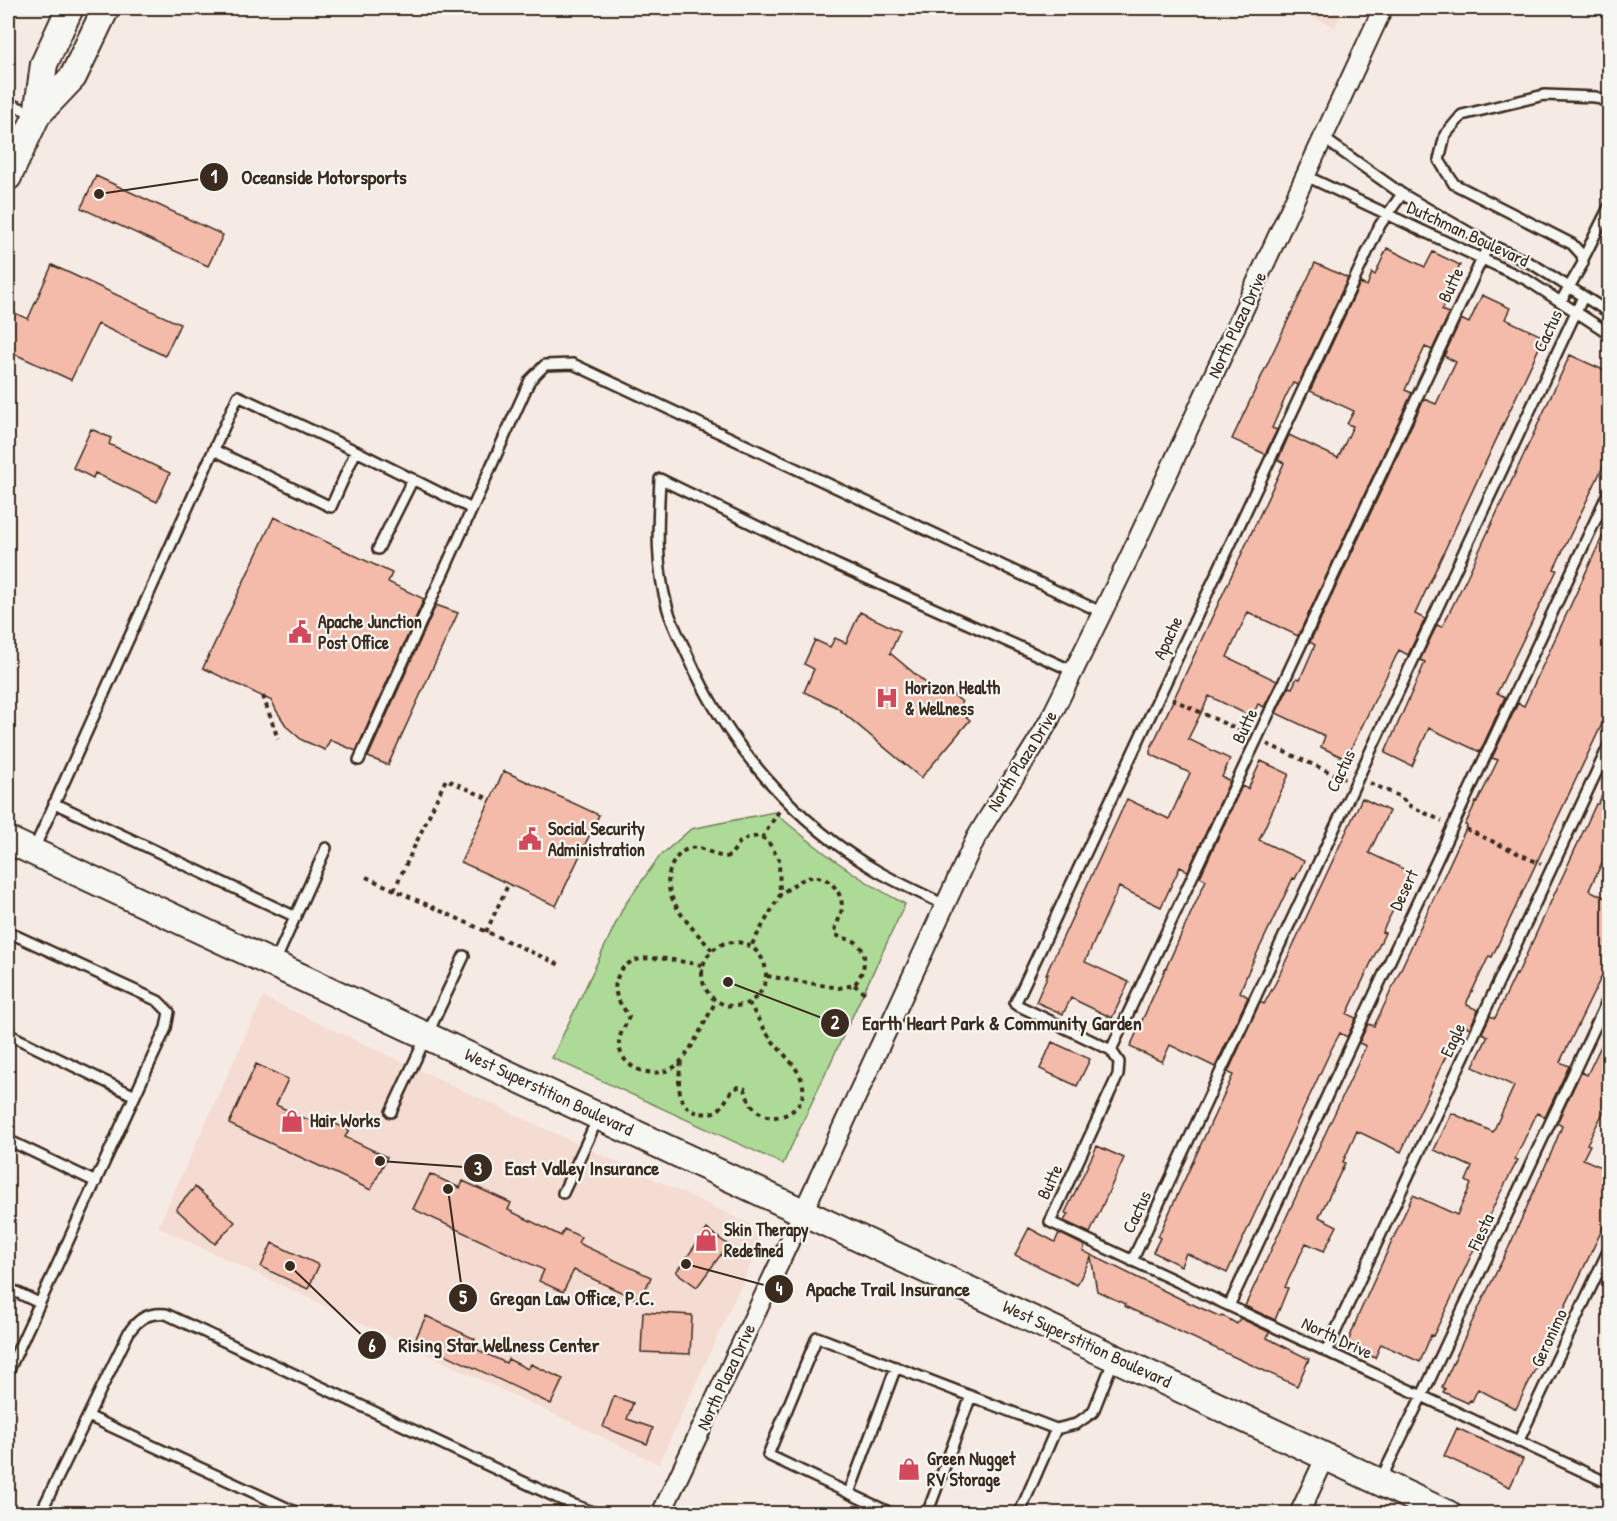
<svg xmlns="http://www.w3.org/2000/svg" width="1617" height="1521" font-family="'Patrick Hand',sans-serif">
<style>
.built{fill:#f5dcd3}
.green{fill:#aeda98;stroke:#74825b;stroke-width:1.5}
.building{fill:#f4bbab;stroke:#3b2a1e;stroke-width:1.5}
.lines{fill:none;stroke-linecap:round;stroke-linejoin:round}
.service-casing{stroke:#3b2a1e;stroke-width:14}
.minor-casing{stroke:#3b2a1e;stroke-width:22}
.secondary-casing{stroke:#3b2a1e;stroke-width:30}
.path{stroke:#3b2a1e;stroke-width:4;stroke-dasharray:4.5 4.5;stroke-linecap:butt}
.service{stroke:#f6f6f2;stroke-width:9}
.minor{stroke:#f6f6f2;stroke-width:18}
.secondary{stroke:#f6f6f2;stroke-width:26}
.labels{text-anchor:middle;stroke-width:4.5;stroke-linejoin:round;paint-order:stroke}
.street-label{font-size:18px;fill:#3b2a1e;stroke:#f6f6f2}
.poi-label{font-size:18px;font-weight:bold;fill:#3b2a1e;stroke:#f6f6f2;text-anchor:start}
.leader{fill:none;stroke:#3b2a1e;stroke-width:2}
.callout-dot{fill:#3b2a1e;stroke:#f6f6f2;stroke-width:2}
.mark-label{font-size:18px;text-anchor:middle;font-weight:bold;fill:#fff}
.callout-label{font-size:20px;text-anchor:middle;font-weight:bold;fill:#3b2a1e;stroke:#f6f6f2;stroke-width:4.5;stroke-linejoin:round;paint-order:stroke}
</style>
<rect width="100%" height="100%" fill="#f6eae4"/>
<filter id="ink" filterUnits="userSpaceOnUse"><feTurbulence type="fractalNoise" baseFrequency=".0167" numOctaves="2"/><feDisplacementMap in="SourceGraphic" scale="12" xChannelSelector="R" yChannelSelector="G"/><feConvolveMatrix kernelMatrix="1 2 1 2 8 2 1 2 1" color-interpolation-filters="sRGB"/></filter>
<g filter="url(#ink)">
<path class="built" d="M1295,8H1344L1335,27Z
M263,997L750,1224L760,1244L659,1464L158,1227Z"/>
<path class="green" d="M774,812C818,849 854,877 905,904L783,1164L552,1058L624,906L659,857L691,829Z"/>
<path class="building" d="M96,176L223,235L208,266L81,208Z
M1387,248L1425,267L1433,252L1460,265L1447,292L1450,293L1442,310L1449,314L1432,350L1425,347L1405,390L1412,393L1298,636L1248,612L1227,657L1277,681L1264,707L1258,704L1252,717L1209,696L1202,711L1188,739L1230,759L1222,777L1230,781L1188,871L1180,867L1161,907L1119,887L1085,962L1129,982L1112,1018L1071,998L1063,1014L1036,1002L1048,974H1046L1127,799L1169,819L1190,773L1150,754V750L1284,463L1278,460L1289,435L1338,458L1353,426L1347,424L1354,411L1310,391L1360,283L1367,286L1372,273L1375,275Z
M1315,263L1348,278L1298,385L1293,383L1286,396L1272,428L1277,430L1265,454L1232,439Z
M52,265L180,324L165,356L98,324L71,380L8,351V310L28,319Z
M1482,295L1510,308L1505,319L1544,337L1415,614L1425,619L1408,655L1399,650L1346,759L1321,747L1325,736L1276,713L1289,687L1292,688L1297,678L1300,679L1315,645L1310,642L1424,399L1436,404L1456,362L1444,356L1461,319L1469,323Z
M1570,355L1610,373V452L1554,569L1557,570L1497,693L1505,697L1480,752L1429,728L1412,766L1385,753L1422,669L1425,662L1420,660L1437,625L1442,627L1467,577Z
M91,429L111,438L109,444L170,473L157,502L95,473L93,478L73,468Z
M274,517L392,573L388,582L424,599L356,751L330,740L325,750L302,740L287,727L276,710L272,701L203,668Z
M1610,520V707L1492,957L1489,956L1467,1002V1005L1478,1010L1470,1028L1461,1024L1401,1152L1357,1131L1343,1162L1345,1163L1319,1217L1337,1226L1324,1251L1306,1243L1285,1287L1288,1288L1275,1320L1245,1306L1366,1046L1359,1043L1368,1024L1374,1026L1382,1010L1467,826L1465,825L1476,802L1477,803L1498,760L1492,758L1518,703L1524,706Z
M436,605L458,613L388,765L368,757Z
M860,612L900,631L890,653L939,694L945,688L962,702L957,709L970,720L921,778L836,707L804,692L814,669L804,664L815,640L830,647L835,638L846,643Z
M1261,761L1289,774L1259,840L1304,861L1295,879L1293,878L1249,970L1240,992L1248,997L1215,1067L1170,1045L1162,1062L1130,1047L1206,880L1200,877L1242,786L1248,789Z
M504,771L599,815L556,906L461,862Z
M1610,779V846L1589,890L1610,900V959L1560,1062L1569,1066L1545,1117L1537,1113L1515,1159L1518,1160L1498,1197L1451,1299L1433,1336L1431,1335L1420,1362L1381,1344L1375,1358L1347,1345L1358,1316L1413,1195L1457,1215L1471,1184L1466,1181L1472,1167L1434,1150L1452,1113L1493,1132L1514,1086L1473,1067L1488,1036L1482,1033L1490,1016L1495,1018L1516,974L1517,975L1596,804H1598Z
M1362,798L1389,811L1369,853L1412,873L1382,932L1385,933L1347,1014L1356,1018L1347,1037L1340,1033L1331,1050L1227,1273L1186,1253L1181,1266L1153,1252L1160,1238L1158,1237L1233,1075L1228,1072L1260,1002L1264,1004L1276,982Z
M1610,1027V1099L1587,1144L1590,1145L1583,1159L1610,1171V1213L1516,1409L1478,1389L1472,1401L1470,1400L1468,1403L1443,1392L1445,1389L1442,1387L1477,1311L1508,1249L1552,1151L1562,1126L1557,1123L1581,1072L1587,1075Z
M1052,1042L1090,1059L1077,1086L1040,1069Z
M256,1064L288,1079L276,1105L317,1124L320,1117L349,1130L345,1137L387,1157L371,1190L229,1124Z
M1097,1146L1124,1158L1090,1233L1064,1221L1068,1214L1065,1213Z
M430,1174L460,1188L463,1181L511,1203L508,1210L561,1236L564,1229L581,1237L578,1243L651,1277L640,1301L574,1270L563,1292L539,1281L544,1270L413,1209Z
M195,1187L235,1222L215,1244L176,1209Z
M1029,1228L1055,1242L1059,1233L1085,1246L1083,1251L1183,1300L1221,1317L1222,1315L1237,1324L1240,1318L1269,1332L1267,1338L1309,1359L1297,1386L1124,1306L1125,1304L1097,1291L1091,1257L1077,1285L1015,1255Z
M707,1229L728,1245L697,1287L676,1272Z
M272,1243L319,1265L308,1289L261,1267Z
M643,1312L692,1315L690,1354L641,1352Z
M426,1316L475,1339L471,1347L506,1363L508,1359L528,1369L531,1364L563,1379L551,1404L415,1340Z
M614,1396L633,1403L627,1419L653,1428L647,1444L603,1427Z
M1457,1428L1523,1459L1510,1487L1444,1456Z"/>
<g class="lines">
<g class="service-casing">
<path id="service" d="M8,103L34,114
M1323,138L1402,194L1489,244L1534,265L1610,313
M1306,176L1527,280L1610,334
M1489,244L1111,1050L1119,1062L1118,1075L1050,1222L1610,1484
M1583,259L1610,205
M1561,301L1583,263L1582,255L1572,244L1454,184L1439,160L1445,135L1462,115L1544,95L1596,97L1610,104
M214,450L331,507L356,451
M378,549L413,479
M359,760L530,380L545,365L573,364L1101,612
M54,803L296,917
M34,849L238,396L356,451L472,509
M945,905C923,894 900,884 879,872C796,824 727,745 688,656C681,640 671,623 667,606C655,564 658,521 660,479L837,565L1073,671
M8,932L158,1001L169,1012L166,1028L8,1372
M275,962L326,848
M8,1034L135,1096
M1111,1050L1015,1004L1380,225L1402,194
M391,1112L464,956
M8,1140L96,1182
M563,1193L598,1118
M1132,1261L1583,297
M8,1288L39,1303
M1229,1306L1610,489
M1326,1352L1610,743
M88,1416L300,1514
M1518,1442L1610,1247
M1380,1481L1430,1379L1610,995
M849,1493L896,1367
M40,1514L129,1332C139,1318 149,1312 166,1314L564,1501L598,1514
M893,1514L768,1455L817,1337L1056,1429L1076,1424L1093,1412L1114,1359
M927,1514L971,1396
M1019,1514L1056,1429"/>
</g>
<g class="minor-casing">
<path id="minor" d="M661,1514L785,1251L976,838C999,797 1028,760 1050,719L1128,560L1383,8
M1299,1514L1326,1456"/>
</g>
<g class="secondary-casing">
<path id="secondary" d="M37,115L73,77L106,8
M8,177L37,115L44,64L70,8
M8,840L1448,1514"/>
</g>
<path class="path" d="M263,696L278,739
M1172,699L1247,734
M1267,744L1345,779
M1370,783L1401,797L1408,805L1442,821
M1466,829L1541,864
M762,838L779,811
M366,877L560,965
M394,890L446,779L491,800
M486,932L508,885
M702 974a32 32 0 1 1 64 0a32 32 0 1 1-64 0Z
M712,950C693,928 655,895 673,863C677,856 683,850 690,848C705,845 717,860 730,856L740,842L748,838L759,836L767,840L779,859L780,895L751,946
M702,965C679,962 632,947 619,974C610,991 619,1002 629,1016C627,1025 619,1033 619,1042C619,1073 662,1082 680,1062C692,1050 707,1017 716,1001
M767,976L839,988L854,985C864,974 871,951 854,941C847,938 841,939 835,934C835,924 842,916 842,906C841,887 823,871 805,879C796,882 788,889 780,895
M854,985L865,993
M681,1062C678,1080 675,1109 700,1113C705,1114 714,1113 718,1110C726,1104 728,1092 736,1088C740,1086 741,1087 745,1089C756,1139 818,1114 800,1076C794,1063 780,1051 771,1039C763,1028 756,1015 749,1003"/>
<use href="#service" class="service"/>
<use href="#minor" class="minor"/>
<use href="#secondary" class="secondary"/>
</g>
</g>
<defs>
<g id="civic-bare" transform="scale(1.8)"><path d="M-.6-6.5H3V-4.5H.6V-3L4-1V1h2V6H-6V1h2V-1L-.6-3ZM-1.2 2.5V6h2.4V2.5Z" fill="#d1495b" stroke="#f6f6f2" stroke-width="2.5" paint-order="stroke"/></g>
<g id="hospital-bare" transform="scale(1.8)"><path d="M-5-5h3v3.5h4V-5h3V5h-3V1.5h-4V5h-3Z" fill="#d1495b" stroke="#f6f6f2" stroke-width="2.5" paint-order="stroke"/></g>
<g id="shop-bare" transform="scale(1.8)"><path d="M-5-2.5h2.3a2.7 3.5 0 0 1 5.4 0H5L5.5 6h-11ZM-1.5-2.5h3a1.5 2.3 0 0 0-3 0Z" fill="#d1495b" stroke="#f6f6f2" stroke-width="2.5" paint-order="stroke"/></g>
</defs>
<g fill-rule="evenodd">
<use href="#civic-bare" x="300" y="632"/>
<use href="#hospital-bare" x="887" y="698"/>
<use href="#civic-bare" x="530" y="839"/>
<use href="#shop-bare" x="292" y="1121"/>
<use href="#shop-bare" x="706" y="1240"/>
<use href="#shop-bare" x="909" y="1469"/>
</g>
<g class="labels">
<g class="street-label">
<text transform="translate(1468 234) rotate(25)" y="6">Dutchman Boulevard</text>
<text transform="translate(1451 285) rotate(-65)" y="6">Butte</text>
<text transform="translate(1237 325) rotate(-65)" y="6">North Plaza Drive</text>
<text transform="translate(1548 331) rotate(-65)" y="6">Cactus</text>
<text transform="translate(1168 638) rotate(-65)" y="6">Apache</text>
<text transform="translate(1245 726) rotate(-65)" y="6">Butte</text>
<text transform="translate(1022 761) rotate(-58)" y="6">North Plaza Drive</text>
<text transform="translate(1341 771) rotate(-65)" y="6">Cactus</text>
<text transform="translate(1404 890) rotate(-65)" y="6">Desert</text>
<text transform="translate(1453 1040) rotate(-65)" y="6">Eagle</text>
<text transform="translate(549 1092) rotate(25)" y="6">West Superstition Boulevard</text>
<text transform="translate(1050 1182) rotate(-65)" y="6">Butte</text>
<text transform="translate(1137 1212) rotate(-65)" y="6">Cactus</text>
<text transform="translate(1481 1232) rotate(-65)" y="6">Fiesta</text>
<text transform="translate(1337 1338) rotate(25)" y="6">North Drive</text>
<text transform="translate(1549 1338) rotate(-65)" y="6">Geronimo</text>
<text transform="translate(1087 1344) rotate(25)" y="6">West Superstition Boulevard</text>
<text transform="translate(726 1377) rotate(-65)" y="6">North Plaza Drive</text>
</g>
<g class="poi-label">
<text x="318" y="628">Apache Junction<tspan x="318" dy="21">Post Office</tspan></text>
<text x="905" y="694">Horizon Health<tspan x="905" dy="21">&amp; Wellness</tspan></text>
<text x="548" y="835">Social Security<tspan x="548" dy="21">Administration</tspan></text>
<text x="310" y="1127">Hair Works</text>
<text x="724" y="1236">Skin Therapy<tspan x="724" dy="21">Redefined</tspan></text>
<text x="927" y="1465">Green Nugget<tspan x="927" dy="21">RV Storage</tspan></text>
</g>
</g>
<path class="leader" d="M99 194L214 177M728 982L835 1023M380 1161L478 1168M686 1264L779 1289M448 1189L463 1298M290 1266L372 1345"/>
<g class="callout-dot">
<circle cx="99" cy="194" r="6"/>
<circle cx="728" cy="982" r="6"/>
<circle cx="380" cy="1161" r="6"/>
<circle cx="686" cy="1264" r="6"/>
<circle cx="448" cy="1189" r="6"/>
<circle cx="290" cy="1266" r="6"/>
<circle cx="214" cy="177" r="15"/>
<circle cx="835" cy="1023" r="15"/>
<circle cx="478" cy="1168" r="15"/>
<circle cx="779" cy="1289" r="15"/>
<circle cx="463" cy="1298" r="15"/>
<circle cx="372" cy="1345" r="15"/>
</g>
<g class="mark-label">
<text x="214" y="183">1</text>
<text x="835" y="1029">2</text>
<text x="478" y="1175">3</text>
<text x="779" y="1295">4</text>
<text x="463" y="1304">5</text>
<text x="372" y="1352">6</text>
</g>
<g class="callout-label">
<text x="324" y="184">Oceanside Motorsports</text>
<text x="1002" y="1030">Earth Heart Park &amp; Community Garden</text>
<text x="582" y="1175">East Valley Insurance</text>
<text x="888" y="1296">Apache Trail Insurance</text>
<text x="572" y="1305">Gregan Law Office, P.C.</text>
<text x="499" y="1352">Rising Star Wellness Center</text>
</g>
<rect width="1617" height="1521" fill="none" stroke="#f6f6f2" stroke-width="30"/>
<rect x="15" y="15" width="1587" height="1491" fill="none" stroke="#3b2a1e" stroke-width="2" filter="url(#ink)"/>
</svg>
